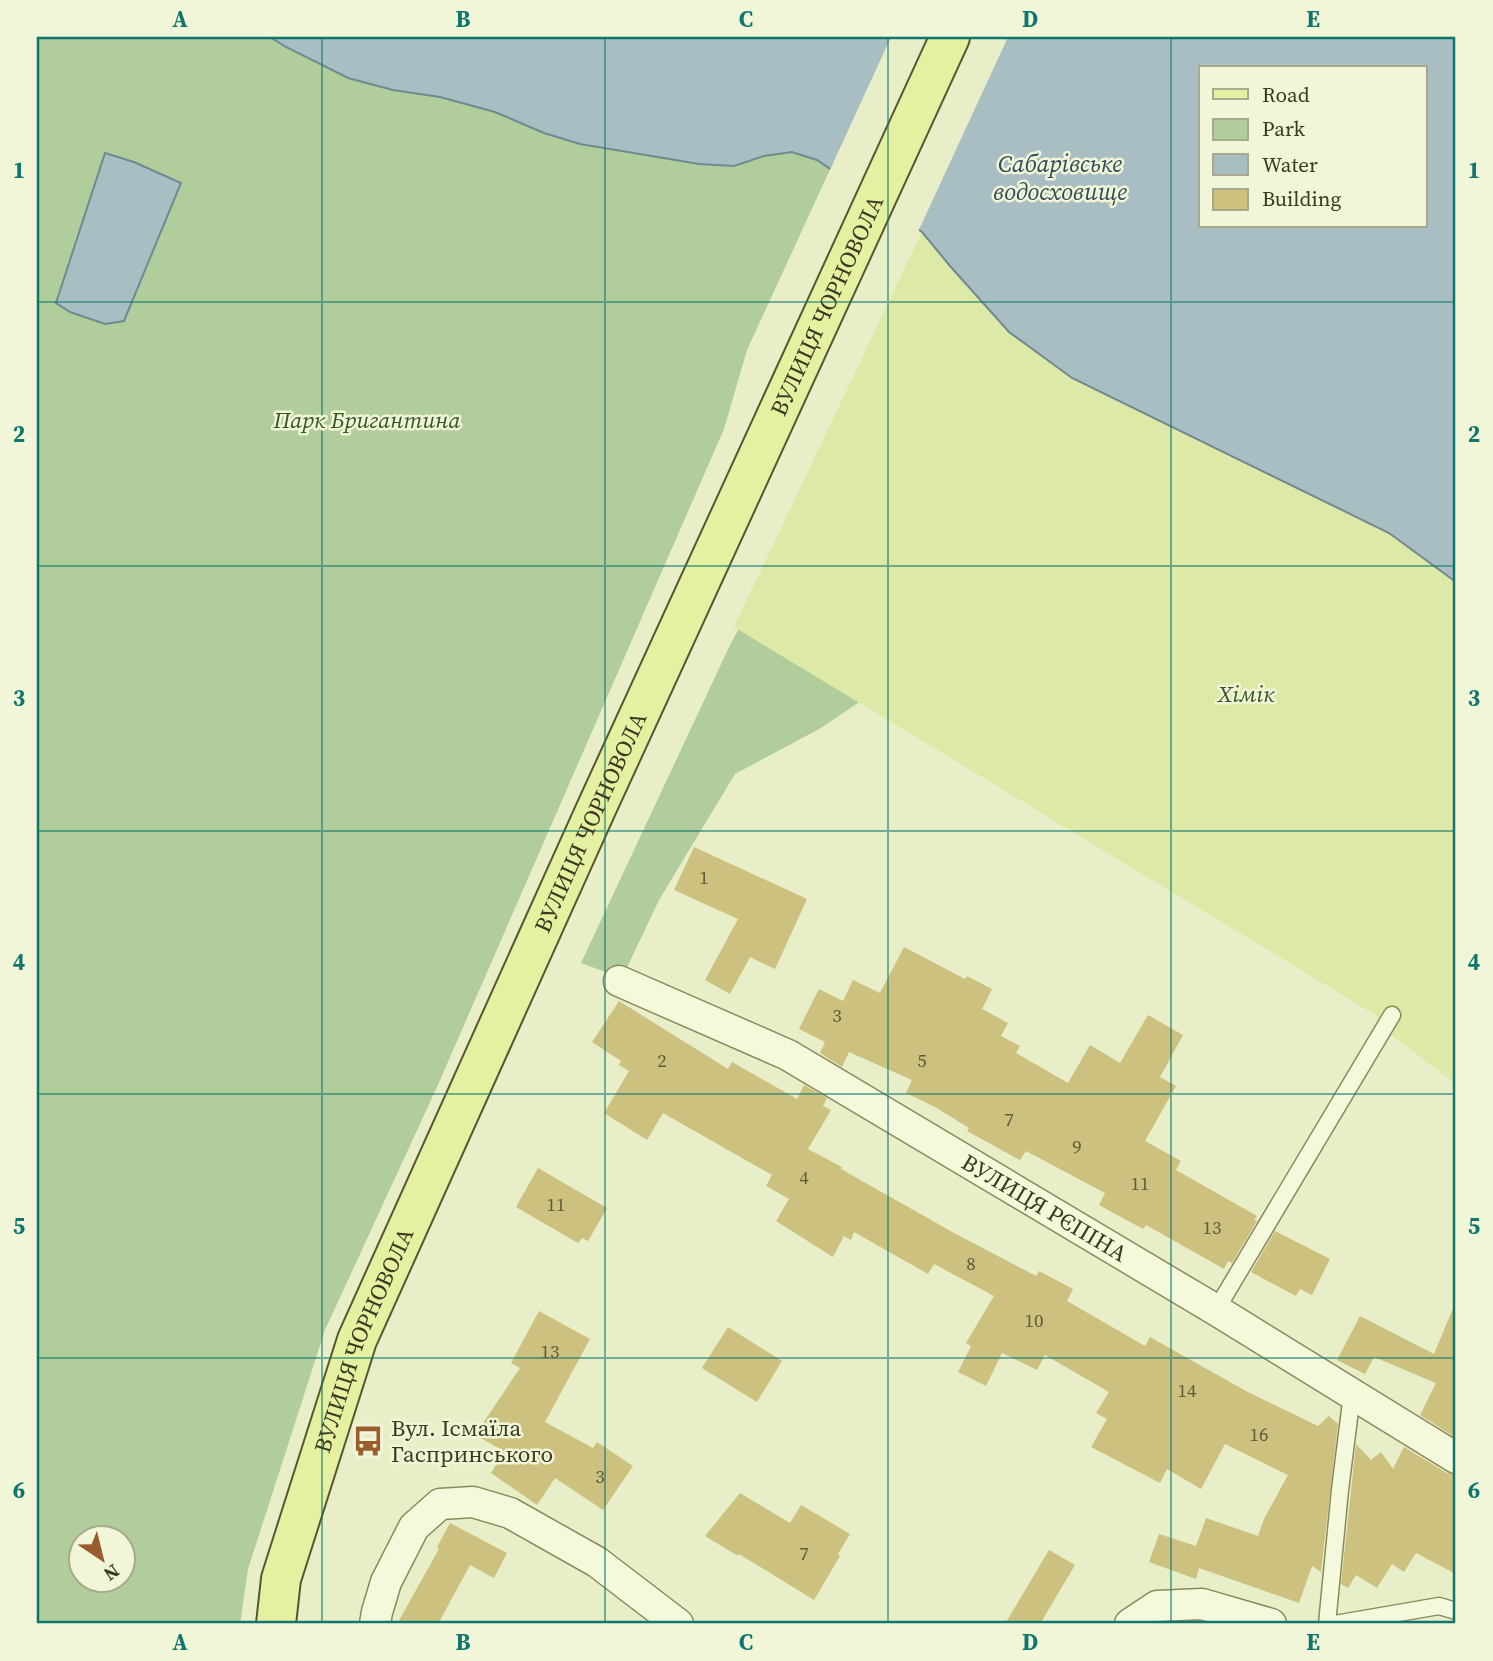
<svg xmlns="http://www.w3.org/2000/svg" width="1493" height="1661" font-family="'Source Serif 4',serif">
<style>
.green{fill:#b1cd9c;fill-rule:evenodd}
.sand{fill:#dde9a6}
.water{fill:#a9bec2;stroke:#6f8a91;stroke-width:2;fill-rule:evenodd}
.pier{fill:#e8eec8}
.building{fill:#ccc17f}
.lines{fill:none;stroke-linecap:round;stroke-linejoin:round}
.service-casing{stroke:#8a895d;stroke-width:19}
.minor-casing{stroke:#8a895d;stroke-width:33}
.primary-casing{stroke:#585531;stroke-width:42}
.service{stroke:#f4f9dc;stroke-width:16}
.minor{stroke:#f4f9dc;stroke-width:30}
.primary{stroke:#e5f0a1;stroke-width:38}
.grid{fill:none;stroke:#0f766e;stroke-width:2;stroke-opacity:0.55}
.labels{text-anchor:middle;stroke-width:5;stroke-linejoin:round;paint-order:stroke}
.number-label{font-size:19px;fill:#5f5b38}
.street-label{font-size:23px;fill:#3b3920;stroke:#f1f6d8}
.park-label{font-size:23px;font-style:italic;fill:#355727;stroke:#f1f6d8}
.poi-label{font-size:23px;fill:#3b3920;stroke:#f1f6d8;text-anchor:start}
.water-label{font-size:24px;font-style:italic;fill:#304a5a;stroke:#f1f6d8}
.neatline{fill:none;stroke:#0f766e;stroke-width:2.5}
.grid-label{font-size:23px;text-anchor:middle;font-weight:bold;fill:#0f766e}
</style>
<rect width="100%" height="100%" fill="#e8eec8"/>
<path class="green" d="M37,37H891L747,350L724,429L437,1087L325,1330L248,1569L240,1624H37ZM80,1538H122V1580H80Z
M799,517L877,690L821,728L735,774L659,900L622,978L581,963L731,643Z"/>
<path class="sand" d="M922,232L950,266L1009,332L1072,378L1389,533L1456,582V1084L1391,1035L1377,1016L734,627Z"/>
<path class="water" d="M270,37H1456V582L1389,533L1072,378L1009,332L950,266L922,232L817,160L792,152L764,156L734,166L699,164L580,144L544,133L495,112L440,97L393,90L348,78L286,47ZM1201,68H1425V226H1201Z
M105,153L134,162L181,183L124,321L105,324L70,312L56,303Z"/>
<path class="pier" d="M891,37H1008L917,234L829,172Z"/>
<path class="building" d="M694,847L807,899L775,969L750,957L730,994L705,980L738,919L674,890Z
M904,947L965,979L967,976L992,989L982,1009L1008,1023L1001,1036L1020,1046L1016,1053L1068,1083L1090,1045L1120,1063L1148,1015L1183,1035L1160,1077L1176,1086L1145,1141L1181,1161L1176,1170L1257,1216L1254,1220L1257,1221L1232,1263L1228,1261L1224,1269L1146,1225L1143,1229L1099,1205L1105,1193L1026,1151L1020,1160L967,1131L969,1128L935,1107L906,1093L912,1080L849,1052L842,1067L820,1053L825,1042L799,1029L819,989L843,1001L853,980L880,993Z
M619,1001L728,1069L732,1062L797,1099L804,1085L827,1098L823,1106L831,1110L808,1149L842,1167L841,1169L954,1233L1036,1276L1039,1271L1073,1289L1067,1301L1145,1346L1150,1337L1246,1391L1318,1426L1329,1416L1338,1424L1321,1572L1312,1566L1299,1603L1199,1568L1196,1579L1149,1562L1159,1534L1196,1546L1206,1518L1258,1536L1264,1519L1288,1475L1225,1444L1201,1489L1167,1469L1160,1483L1091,1447L1107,1419L1096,1413L1109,1392L1045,1355L1037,1370L1002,1353L986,1386L958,1372L971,1346L966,1343L994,1296L934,1264L928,1274L854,1232L851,1240L844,1236L833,1257L776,1221L789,1199L766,1186L772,1175L663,1113L647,1140L604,1113L629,1071L619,1065L621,1061L592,1042Z
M538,1168L607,1208L588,1241L582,1238L578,1243L516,1207Z
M1275,1231L1330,1259L1312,1295L1300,1289L1296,1296L1251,1272Z
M1456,1301V1438L1420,1415L1436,1383L1374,1357L1365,1374L1337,1360L1360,1316L1434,1354Z
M539,1311L590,1339L545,1422L593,1448L597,1442L633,1466L603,1510L555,1478L537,1505L491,1473L504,1451L475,1435L520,1368L511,1363Z
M728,1327L782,1361L757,1402L702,1368Z
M1356,1444L1371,1460L1381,1452L1393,1469L1404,1447L1447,1473L1456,1475V1574L1416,1553L1404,1572L1392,1564L1377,1588L1356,1575L1348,1588L1341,1584Z
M740,1493L790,1523L801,1505L850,1534L838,1554L840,1556L814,1600L739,1554L738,1556L705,1536Z
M450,1523L507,1553L494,1578L470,1565L438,1624H397L439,1549L437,1547Z
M1049,1550L1075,1565L1040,1624H1005Z"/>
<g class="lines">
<g class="service-casing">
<path id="service" d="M1216,1310L1392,1015
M1327,1624L1340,1490L1352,1394
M1335,1624L1439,1606L1456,1611"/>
</g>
<g class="minor-casing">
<g id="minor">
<path id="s1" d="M619,981L788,1055L1216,1310L1456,1458"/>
<path d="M375,1624L377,1612L386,1582L414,1527L440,1504L473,1502L510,1513L597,1562L678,1624"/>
<path d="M1130,1624L1157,1606L1202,1604L1271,1624"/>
</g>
</g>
<g class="primary-casing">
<g id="primary">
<path id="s2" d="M276,1624L281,1579L357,1340L596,809L950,37"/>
</g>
</g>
<use href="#service" class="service"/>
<use href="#minor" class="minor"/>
<use href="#primary" class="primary"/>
</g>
<path class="grid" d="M322,37V1624M605,37V1624M888,37V1624M1171,37V1624M37,302H1456M37,566H1456M37,831H1456M37,1094H1456M37,1358H1456"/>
<defs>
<g id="bus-bare" transform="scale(2.415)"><path d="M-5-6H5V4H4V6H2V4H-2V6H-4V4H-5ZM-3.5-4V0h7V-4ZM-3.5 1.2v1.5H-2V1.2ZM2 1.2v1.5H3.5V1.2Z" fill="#995d2e" stroke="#f1f6d8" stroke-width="2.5" paint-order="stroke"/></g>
</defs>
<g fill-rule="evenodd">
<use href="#bus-bare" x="368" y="1441"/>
</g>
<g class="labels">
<g class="number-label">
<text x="704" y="884">1</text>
<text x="837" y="1022">3</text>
<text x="662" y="1067">2</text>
<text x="922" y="1067">5</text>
<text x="1009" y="1126">7</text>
<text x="1077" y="1153">9</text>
<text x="804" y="1184">4</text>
<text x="1140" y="1190">11</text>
<text x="556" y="1211">11</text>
<text x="1212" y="1234">13</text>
<text x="971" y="1270">8</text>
<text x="1034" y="1327">10</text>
<text x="550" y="1358">13</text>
<text x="1187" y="1397">14</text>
<text x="1259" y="1441">16</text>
<text x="600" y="1483">3</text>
<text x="804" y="1560">7</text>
</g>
<g class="street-label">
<text dy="8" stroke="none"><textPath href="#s2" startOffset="1432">ВУЛИЦЯ ЧОРНОВОЛА</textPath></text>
<text dy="8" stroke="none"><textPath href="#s2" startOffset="864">ВУЛИЦЯ ЧОРНОВОЛА</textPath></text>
<text dy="8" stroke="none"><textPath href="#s1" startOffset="483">ВУЛИЦЯ РЄПІНА</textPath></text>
<text dy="8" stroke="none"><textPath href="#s2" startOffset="298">ВУЛИЦЯ ЧОРНОВОЛА</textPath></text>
</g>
<g class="park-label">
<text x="367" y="428">Парк Бригантина</text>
<text x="1246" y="702">Хімік</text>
</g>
<g class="poi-label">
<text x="391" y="1436">Вул. Ісмаїла<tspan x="391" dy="26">Гаспринського</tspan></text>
</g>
<g class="water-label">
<text x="1060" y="172">Сабарівське<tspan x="1060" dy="28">водосховище</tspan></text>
</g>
</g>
<rect width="1493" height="1661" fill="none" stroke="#f1f6d8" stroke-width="77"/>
<rect x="1199" y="66" width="228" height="161" fill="#f1f6d8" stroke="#a8aa8e" stroke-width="2"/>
<rect x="1213" y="89" width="35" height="10" fill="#e5f0a1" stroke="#a8aa8e" stroke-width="2"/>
<text x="1262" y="102" font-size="21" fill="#3b3920">Road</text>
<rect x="1213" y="119" width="35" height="21" fill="#b1cd9c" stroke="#a8aa8e" stroke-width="2"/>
<text x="1262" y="136" font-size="21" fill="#3b3920">Park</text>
<rect x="1213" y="154" width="35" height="21" fill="#a9bec2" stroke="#a8aa8e" stroke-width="2"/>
<text x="1262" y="172" font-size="21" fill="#3b3920">Water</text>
<rect x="1213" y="189" width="35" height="21" fill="#ccc17f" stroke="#a8aa8e" stroke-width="2"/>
<text x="1262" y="206" font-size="21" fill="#3b3920">Building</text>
<g transform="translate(102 1559) rotate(145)"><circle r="33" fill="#f1f6d8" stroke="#a8aa8e" stroke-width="2"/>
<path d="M0-5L12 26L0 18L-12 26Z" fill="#995d2e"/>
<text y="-10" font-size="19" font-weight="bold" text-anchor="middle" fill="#3b3920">N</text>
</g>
<rect x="38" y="38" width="1416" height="1584" class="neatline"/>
<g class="grid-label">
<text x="180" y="27">A</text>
<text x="463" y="27">B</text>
<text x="746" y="27">C</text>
<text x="1030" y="27">D</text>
<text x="1313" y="27">E</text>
<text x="19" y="178">1</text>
<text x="1474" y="178">1</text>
<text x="19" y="442">2</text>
<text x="1474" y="442">2</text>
<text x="19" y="706">3</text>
<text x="1474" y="706">3</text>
<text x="19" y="970">4</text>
<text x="1474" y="970">4</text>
<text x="19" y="1234">5</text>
<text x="1474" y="1234">5</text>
<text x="19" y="1498">6</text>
<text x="1474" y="1498">6</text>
<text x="180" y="1650">A</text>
<text x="463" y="1650">B</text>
<text x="746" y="1650">C</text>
<text x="1030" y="1650">D</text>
<text x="1313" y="1650">E</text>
</g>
</svg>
